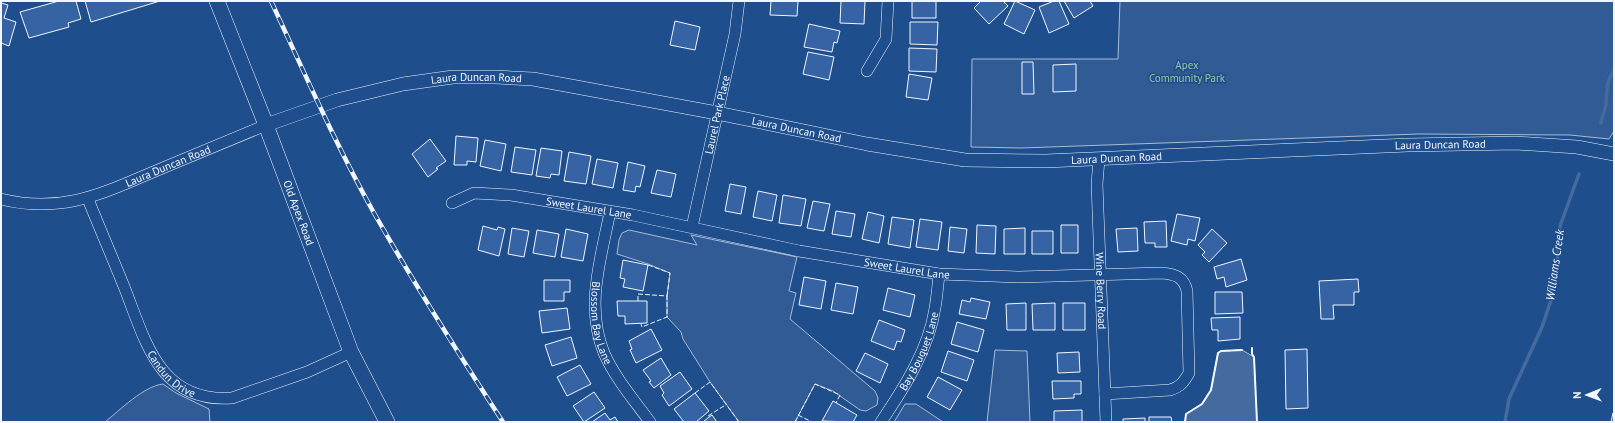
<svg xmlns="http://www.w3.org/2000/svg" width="1615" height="423" font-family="'PT Sans',sans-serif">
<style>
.green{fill:#305b95;stroke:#a8bbd7}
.water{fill:#446ba0;stroke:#a8bbd7}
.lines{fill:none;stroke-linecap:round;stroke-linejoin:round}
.stream{stroke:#446ba0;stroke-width:3.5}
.building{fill:#3563a3;stroke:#f2f6ff}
.minor-casing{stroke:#f2f6ff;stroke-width:12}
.tertiary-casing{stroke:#f2f6ff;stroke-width:14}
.secondary-casing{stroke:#f2f6ff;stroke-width:16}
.minor{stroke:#1f4e8c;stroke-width:11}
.tertiary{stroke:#1f4e8c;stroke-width:13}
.secondary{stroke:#1f4e8c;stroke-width:15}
.rail-casing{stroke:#f2f6ff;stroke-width:4.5}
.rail{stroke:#1f4e8c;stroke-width:3;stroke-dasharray:9;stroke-linecap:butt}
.fence{stroke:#f2f6ff;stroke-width:1;stroke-dasharray:5 2;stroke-linecap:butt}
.wall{stroke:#f2f6ff;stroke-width:2}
.labels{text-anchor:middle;stroke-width:3;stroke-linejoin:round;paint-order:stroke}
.park-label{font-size:11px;fill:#97c8a6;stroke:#1f4e8c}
.street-label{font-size:11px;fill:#f2f6ff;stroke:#1f4e8c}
.water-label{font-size:12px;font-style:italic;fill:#f2f6ff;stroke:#1f4e8c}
</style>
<rect width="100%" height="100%" fill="#1f4e8c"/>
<path class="green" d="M1120,1H1614V131L1609,139L1570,135L1419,134L1021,148L971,147L972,59H1118Z
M629,230L697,245L691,235L797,257L789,291L796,293L790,319L875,391L878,398L877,405L866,411L860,410L833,391L815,384L795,422H739L710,382L683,339L681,332L667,317V296L670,273L648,264L617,254L619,240L622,233Z
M995,350L1027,351L1030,422H987Z
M163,384L176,393L209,409L210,422H105C120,410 144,386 163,384Z
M905,404H916L943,422H894Z"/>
<path class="water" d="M1242,350L1254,357L1257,422H1185L1186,414L1202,404L1211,390L1218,353L1221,351Z"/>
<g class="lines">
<path class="stream" d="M1601,123C1602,117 1605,110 1606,104C1607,91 1606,81 1614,70
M1505,422L1509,399L1542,327L1552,297L1557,265L1560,226L1579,174"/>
</g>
<path class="building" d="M59,1H76L81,19L68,23L69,27L29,38L20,12Z
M85,1H160L91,22Z
M771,1H798L797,16L770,15Z
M841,1H865L864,24L840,23Z
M912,1H936V18H912Z
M981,1H1003L1008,6L989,24L974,8Z
M1015,1L1035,10L1024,34L1004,24Z
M1054,1H1059L1069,24L1049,33L1039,7Z
M1064,1H1090L1093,6L1074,18Z
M1,3L8,5L4,18L16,22L9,46L1,43Z
M675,21L700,27L695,50L670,45Z
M910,22H938L937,45L910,44Z
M809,24L840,31L837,43L834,42L832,52L804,47Z
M909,48L937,49L936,72L909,71Z
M808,52L834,57L829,80L803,74Z
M1022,62H1033L1034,94H1022Z
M1076,64V91L1053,92V65Z
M909,74L932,78L928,100L906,97Z
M456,136L478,138L476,162L467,161V165H454Z
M430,139L446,161L436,168L438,169L428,177L412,154Z
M485,140L506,144L501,171L480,166Z
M515,147L536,150L532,175L511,172Z
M541,148L562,151L559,175L551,174L550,178L536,176Z
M569,152L591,156L586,184L564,181Z
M597,159L618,163L613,188L592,184Z
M628,162L645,166L640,187L636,186L635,192L623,190Z
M657,170L676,174L671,197L651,193Z
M730,184L746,187L741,214L725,211Z
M758,191L777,195L772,221L753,217Z
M783,195L806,199L801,226L779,223Z
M813,201L830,204L824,231L807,228Z
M836,211L855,214L851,237L832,234Z
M868,212L884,216L879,243L862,239Z
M1177,214L1200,218L1195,241L1188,239L1187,245L1171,241Z
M892,217L914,220L910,248L888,244Z
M920,219L942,222L938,250L916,247Z
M1166,221L1167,247H1155V243H1145L1144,222Z
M977,225L996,226L995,254L976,253Z
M1061,225H1078V253H1061Z
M483,226L497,230L498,227L505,229L499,256L478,250Z
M950,227L967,229L964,253L948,251Z
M512,228L529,231L524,257L508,254Z
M1025,228V254H1004V229Z
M1137,228L1138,251L1118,252L1116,229Z
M566,229L588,234L583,261L561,257Z
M1212,229L1227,243L1209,262L1202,255L1205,252L1198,245Z
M537,230L559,234L555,257L533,253Z
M1032,231H1053V254H1032Z
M1241,259L1247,280L1226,287L1224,277L1217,279L1214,267Z
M623,260L648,265L643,291L623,287L625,279L620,278Z
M804,277L826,281L821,309L799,305Z
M1358,279L1359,292H1354V305H1333L1334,319H1321L1319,281Z
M544,280H570V292H564V301H544Z
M836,283L858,287L853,314L831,310Z
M888,288L915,295L910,317L883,310Z
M1215,292H1242L1243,313L1215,314Z
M971,298L990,302L986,319L959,314L962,300L970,302Z
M617,301H647V323L625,324V316H618Z
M1026,303V330H1007L1006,304Z
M1055,303V330H1033L1032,304Z
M1063,303H1085V330H1063Z
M567,308L570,329L542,333L539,311Z
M1240,317V339L1218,341V330H1212L1211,318Z
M879,320L905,330L901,342L897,341L894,350L871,341Z
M957,322L984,330L978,352L951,344Z
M651,329L662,350L636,363L630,350L632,349L629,341Z
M571,337L577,358L552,366L545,345Z
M1307,349L1308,408L1286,409L1285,350Z
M948,351L974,360L967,381L941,372Z
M1079,352L1080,372L1058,373L1057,353Z
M865,353L888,364L880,383L856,371Z
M661,358L671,375L654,388L649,382L651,381L643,370Z
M580,365L591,384L567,396L557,377Z
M680,372L692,389L669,406L662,395L664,393L660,386Z
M938,377L962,390L950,410L927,397Z
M1052,381H1081V394H1074V398L1053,399Z
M594,392L605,408L584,422L573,406Z
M695,393L709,411L696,422H684L674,409Z
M833,401L857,415L853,422L822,421Z
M1082,410V422H1054V411Z
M605,413L610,420L615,417L618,422H592Z
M1613,413L1614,422H1611Z
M712,415L717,422H703L709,417Z
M1149,417H1171L1172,422H1149Z
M1145,418V422H1123V419Z"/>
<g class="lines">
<g class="minor-casing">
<g id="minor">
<path d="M867,71L886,39L888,1"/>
<path id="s1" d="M1099,159L1097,184L1106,422"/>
<path id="s2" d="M1,199C66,215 107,191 165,167C199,153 233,139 266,125"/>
<path id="s3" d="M88,199C100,229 113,259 125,289C146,343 160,403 232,398L307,372L351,352"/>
<path id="s4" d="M452,203L474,193L511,195L633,215L799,251L939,274L1019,277L1162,273C1175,274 1184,277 1187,291L1189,373C1184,382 1180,387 1170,390L1105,394"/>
<path id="s5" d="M610,212C601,258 585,306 604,353C615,378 634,400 650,422"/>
<path id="s6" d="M692,227L735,34L739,1"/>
<path id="s7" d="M881,422C904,388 929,349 935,308C937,297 938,285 939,274"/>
</g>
</g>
<g class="tertiary-casing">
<g id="tertiary">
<path id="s8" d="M266,125L337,100L403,84L453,77H496L533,79L717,113L867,144L965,160L1046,161L1408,145L1516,143L1577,147L1614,154"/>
</g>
</g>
<g class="secondary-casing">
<g id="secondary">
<path id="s9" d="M217,1L266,125L351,352L387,422"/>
</g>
</g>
<use href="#minor" class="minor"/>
<use href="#tertiary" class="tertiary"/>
<use href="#secondary" class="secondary"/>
<g class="rail-casing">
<path id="rail" d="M271,1C304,72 336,145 374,213C415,285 458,353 503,422"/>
</g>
<use href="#rail" class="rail"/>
<path class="fence" d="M648,265L670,273L667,296
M638,301V294L667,296V317L642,327L641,324
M695,393L710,382L739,422
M798,415L812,422
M708,416L727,404
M795,422L815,384L840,395L836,403
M1185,422L1186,414L1202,404L1211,390L1218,353L1221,351L1242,350"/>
<path class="wall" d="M1252,348V354L1254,357L1257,422
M1185,422L1186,414L1202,404L1211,390L1218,353L1221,351L1242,350"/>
</g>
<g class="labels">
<g class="park-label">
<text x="1187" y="69">Apex<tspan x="1187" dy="13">Community Park</tspan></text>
</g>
<g class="street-label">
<text dy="4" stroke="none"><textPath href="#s8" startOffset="217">Laura Duncan Road</textPath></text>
<text dy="4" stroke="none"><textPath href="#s6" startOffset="115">Laurel Park Place</textPath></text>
<text dy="4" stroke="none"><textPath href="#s8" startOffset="542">Laura Duncan Road</textPath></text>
<text dy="4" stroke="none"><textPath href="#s8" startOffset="1189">Laura Duncan Road</textPath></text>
<text dy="4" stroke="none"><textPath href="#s8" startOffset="865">Laura Duncan Road</textPath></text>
<text dy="4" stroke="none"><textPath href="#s2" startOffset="174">Laura Duncan Road</textPath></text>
<text dy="4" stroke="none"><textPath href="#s4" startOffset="140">Sweet Laurel Lane</textPath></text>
<text dy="4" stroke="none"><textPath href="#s9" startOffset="227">Old Apex Road</textPath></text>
<text dy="4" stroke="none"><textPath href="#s4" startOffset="464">Sweet Laurel Lane</textPath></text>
<text dy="4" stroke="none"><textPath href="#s1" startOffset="132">Wine Berry Road</textPath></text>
<text dy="4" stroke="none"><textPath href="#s5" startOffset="113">Blossom Bay Lane</textPath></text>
<text dy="4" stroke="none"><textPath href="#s7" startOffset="81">Bay Bouquet Lane</textPath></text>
<text dy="4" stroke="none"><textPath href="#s3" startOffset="196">Candun Drive</textPath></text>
</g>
<g class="water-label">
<text transform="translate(1555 265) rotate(-82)" y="4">Williams Creek</text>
</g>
</g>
<rect width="1615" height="423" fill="none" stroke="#f2f6ff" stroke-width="4"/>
<g transform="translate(1587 395) rotate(269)" stroke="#1f4e8c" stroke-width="3" paint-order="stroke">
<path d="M0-3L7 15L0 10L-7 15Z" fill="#f2f6ff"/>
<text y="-6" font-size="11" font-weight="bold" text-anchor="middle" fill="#f2f6ff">N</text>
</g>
</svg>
